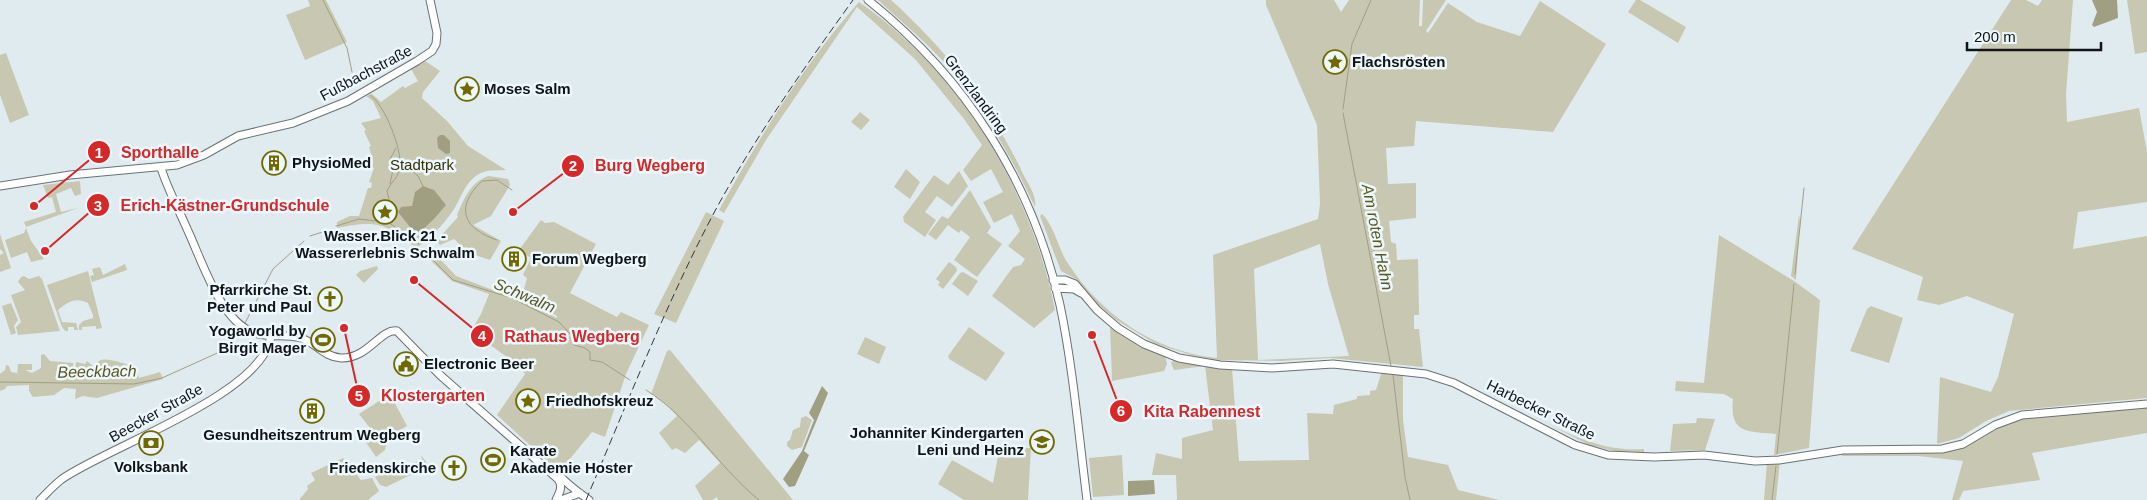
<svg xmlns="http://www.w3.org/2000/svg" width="2147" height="500" font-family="Arial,sans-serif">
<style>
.green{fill:#c8c7b1;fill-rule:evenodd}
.water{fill:#a19f82}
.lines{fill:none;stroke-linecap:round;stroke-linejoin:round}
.stream{stroke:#a19f82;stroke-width:1}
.secondary-casing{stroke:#687276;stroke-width:9}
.secondary{stroke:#fff;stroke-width:7}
.rail{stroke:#32373a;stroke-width:1;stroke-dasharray:8 4;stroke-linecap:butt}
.labels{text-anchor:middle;stroke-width:5;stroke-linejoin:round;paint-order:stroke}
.poi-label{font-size:15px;font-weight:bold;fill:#111517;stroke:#edf8fd;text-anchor:start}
.street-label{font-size:15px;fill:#111517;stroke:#edf8fd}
.park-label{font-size:15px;fill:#353109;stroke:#edf8fd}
.water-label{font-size:16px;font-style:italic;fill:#5b5623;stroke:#edf8fd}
.leader{fill:none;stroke:#d62828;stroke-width:2}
.callout-dot{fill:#d62828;stroke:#edf8fd;stroke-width:2}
.mark-label{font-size:15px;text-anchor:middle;font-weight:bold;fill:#fff}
.callout-label{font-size:16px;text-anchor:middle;font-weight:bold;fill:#d62828;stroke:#edf8fd;stroke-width:5;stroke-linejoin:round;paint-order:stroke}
</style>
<rect width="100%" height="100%" fill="#e0ebf0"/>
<path class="green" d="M308,0H326L347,42L305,60L286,15L310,6Z
M878,0H891C946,50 993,108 1024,176C1029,185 1037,197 1035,207C1014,162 990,120 959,80C936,50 906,26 878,0Z
M1266,0H1334L1341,12L1349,0H1420L1419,26H1422L1423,0H1446L1426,31L1428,33L1448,3L1477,22L1520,36L1540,1L1606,44L1553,132L1416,121L1414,146L1386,148L1388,184L1416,183V218L1389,221L1391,242L1396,244L1397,260L1418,259L1419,315H1414V329H1419L1423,367L1330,358L1281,361L1216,360L1191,355L1156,344L1118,321L1097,304L1076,279L1061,271L1040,216L1042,214C1054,225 1058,248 1067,262C1100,314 1155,352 1217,358L1213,255L1318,219L1320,204L1317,125L1266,5ZM1320,244L1328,284L1349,356L1258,360L1254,269Z
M1636,0H1640L1686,27L1678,43L1628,12Z
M2011,0H2026L2038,6L2042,0H2073L2066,94L2067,122L2139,108L2147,152V202L2078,212L2073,249L2147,236V398L2009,411L1986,421L1959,438L1937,444L1940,377L1991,392L1998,377L2014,314L1967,296L1939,305L1917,300L1923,277L1852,249Z
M2127,0H2147V52L2135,54Z
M859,2C959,71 1032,191 1055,310L1034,328L992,296L1013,267L1021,265L1025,259L1008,246L1020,231L1012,214L994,223L983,202L1003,192L991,169L971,181L963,170L982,145L964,119L915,59L857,7L766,140L724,213L719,210C759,138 804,64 859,2Z
M6,53L29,115L10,123L0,95V55Z
M425,61L440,71L423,92L422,98L447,121L468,146L506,170C497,171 487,169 479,174C464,182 461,200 452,212C443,225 429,240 416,248C384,223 378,220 337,228V222L350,216H359L368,188H371L372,183L369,182L374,168L372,167L373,161L369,147L371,146L364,131L366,130L361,123L381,118L373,101L366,96L372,94L381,102L403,86L405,88L418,81L411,69Z
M860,112L870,120L861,130L851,122Z
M906,169L920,182L910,199L894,187Z
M959,171L968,186L952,207L937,196L925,212L936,220L925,237L904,222L903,217L934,175L948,185Z
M489,176L508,179L510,185L491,216L473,225L501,241L490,260L469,253L454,239L440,245L436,241L458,217L457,215C464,199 471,181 489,176Z
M80,181L81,194L75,196L71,188L56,194L61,212L78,208L26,227L24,222L56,212L52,197L48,198L43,185Z
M970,190L991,227L987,233L1002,244L977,277L954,260L970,237L961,230L959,233L948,225L936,240L928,234L942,216L948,219Z
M706,212L724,221L676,323L654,314Z
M1799,215L1800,221L1796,280L1791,276Z
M541,220L545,223L554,222L596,244L570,293L617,317L621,312L649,325L626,374L605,437L592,432L559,472L497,415L525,374L518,365L471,331L481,314L489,294L452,281L424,254L428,246L456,276L519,300L557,318V316L522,297L527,278L523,275L531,258L519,250Z
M26,228L31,241L44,259L31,262L27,252L11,258L5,240L24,233Z
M0,234L11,268L0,272V255L4,253L0,249Z
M1719,235L1794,281L1820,300L1809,448L1774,455L1776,434C1749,431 1729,435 1733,399L1724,394L1675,391L1676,381L1704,383Z
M949,262L956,267L957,271L943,289L938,285L940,282L936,279Z
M125,264L127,270L92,282L90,276L94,275L92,269L100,267L103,275Z
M377,266L378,269L364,283L356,275L360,271Z
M88,271L102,328L96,329V326L82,327V330H79V325L83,321L93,318V315L88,303C75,297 68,302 58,310L62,322L76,323L78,330H74V327H68V331H65L62,327L47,285Z
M963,272L978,281L968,296L952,284L960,273Z
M24,276L29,279L39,276L42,279L60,331L18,335L16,327L21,322L11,295L25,290L18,282L21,277Z
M11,303L18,320L14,326L16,333L11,335L2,306Z
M1871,306L1903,318L1889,363L1850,351L1867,309Z
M1110,325L1165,355L1167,364L1164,371L1112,381Z
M969,327L1005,353L986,381L949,359L948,356Z
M865,337L886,347L879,364L857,354Z
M670,350L793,500H718L717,497L712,500H703L695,486L720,463L699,440L685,453L676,448L672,450L659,433L677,416L667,405L651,394L667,351Z
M44,354L50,361L73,363V380H74L76,362L85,364L87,361L94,367C96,365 97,363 99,361C107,356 125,365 135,366L139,378L160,372L163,379L97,398L83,396L75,399L76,389L64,388L54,395L33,397L29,391V385L7,386L5,389L0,391V374L5,370L6,365L9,366L11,372L17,373V376L18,364H32V370H25L32,373L41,368V355Z
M1175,359L1200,365L1232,368L1239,461L1309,460L1307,413L1333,414L1334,405L1357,399V396L1370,395V391L1376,390L1382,371H1403V420L1408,457L1448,465L1458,490L1499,500H1177L1176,475H1152L1156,453L1182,459V438L1213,430L1205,366L1174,370L1171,363Z
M390,394L407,426C398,431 386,438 385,450L376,457L361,435L370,428L359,414Z
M2147,405V433L2032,453L2040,480L1963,491L1959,500H1952L1963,461L1918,456H1842V452L1947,451L2021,417Z
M1531,415C1569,434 1601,452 1644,449V452L1615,451L1589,445Z
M806,416L812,420L802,447L792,450L787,446V442L790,440L793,430L800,427L801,418Z
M1697,418L1715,419L1705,450L1670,451L1673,424L1696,423Z
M1013,448H1031L1028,500H964L938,484L952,460L993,483L999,451L1006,453Z
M421,455L429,466L386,487L380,485L375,477L401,461L408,470L415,467L413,463L422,459Z
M1122,455L1124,495L1093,497L1089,458Z
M343,458L361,480L372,478L379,491L368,500H299L308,489L307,486L315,480L311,473Z
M1780,461L1776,500H1764L1767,462Z"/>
<path class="water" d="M2092,0H2117L2118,18L2094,27L2092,25L2097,12Z
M440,135H444L450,141V153L446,154L438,148L437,138Z
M423,186L434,190L446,205L434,219L419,233L410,227L398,212L401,207L412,206L415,192Z
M822,386L828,393L804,451L809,455L795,486L789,487L783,479L802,451L814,420L809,413Z
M1154,480L1155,494L1128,496V481Z"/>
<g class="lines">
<path class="stream" d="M323,0L347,48L352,72
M370,95C385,105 402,149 400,167C399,177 391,182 387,191L390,203L388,222L419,244
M1343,109L1352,44L1371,0
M1343,113L1391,366
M410,169L418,176L423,186
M390,184L393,170L390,159L396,148
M336,226L359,219L386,222
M310,236L332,229
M497,240C462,228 455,207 482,181L497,180L512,190
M426,253L453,280L512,298L559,322L573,337L574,345L585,348L590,352V360L602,362L630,380
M1795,274L1804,188
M245,323L273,269L304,241
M1393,375L1405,477L1410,500
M0,382L134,384L162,378L224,350L240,331
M646,390C691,418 718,467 759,500
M1777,454L1794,284
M1772,500L1776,466"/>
<g class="secondary-casing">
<path id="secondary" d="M868,0C966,78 1033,183 1060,305C1073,367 1079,437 1087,500
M161,168C168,190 179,210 188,231C202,261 220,319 252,332C268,339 285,333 301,338C316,343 324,357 341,358C368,359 381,328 397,331L440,375L558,479C563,486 560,492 556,500
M0,186L70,175L177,165L204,155L238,136L293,123L348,101L417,61L432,51L436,44L437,33L430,0
M1053,280H1065L1075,284L1097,310L1118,328L1144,344L1179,358L1220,365L1272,368L1333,364L1426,374L1454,383L1575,445L1608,455L1654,457L1704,455L1755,461L1779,460L1843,450L1942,449L1963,444L1995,425L2022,415L2147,404
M1055,288L1074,289L1081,293
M559,475C568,485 578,492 589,500
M40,500C47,493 54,485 62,479C107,447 263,395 271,336
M561,500L580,493"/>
</g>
<use href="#secondary" class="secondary"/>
<path class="rail" d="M586,500C627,404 667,301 716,209C756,136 804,68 853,0"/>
</g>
<defs>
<g id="sight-ring" transform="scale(1.25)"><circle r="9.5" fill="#edf8fd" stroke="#716900" stroke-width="1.5"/><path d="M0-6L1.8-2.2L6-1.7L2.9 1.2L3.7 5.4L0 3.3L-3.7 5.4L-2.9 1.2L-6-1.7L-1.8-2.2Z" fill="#716900"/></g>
<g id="building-ring" transform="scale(1.25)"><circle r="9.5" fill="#edf8fd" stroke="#716900" stroke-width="1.5"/><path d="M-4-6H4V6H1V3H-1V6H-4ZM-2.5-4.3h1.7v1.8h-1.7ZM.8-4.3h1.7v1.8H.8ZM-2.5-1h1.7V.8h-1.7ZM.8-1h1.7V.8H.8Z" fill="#716900"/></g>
<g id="church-ring" transform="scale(1.25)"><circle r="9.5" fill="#edf8fd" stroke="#716900" stroke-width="1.5"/><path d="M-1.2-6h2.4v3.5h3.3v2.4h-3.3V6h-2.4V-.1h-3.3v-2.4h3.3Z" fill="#716900"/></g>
<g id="stadium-ring" transform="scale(1.25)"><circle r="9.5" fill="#edf8fd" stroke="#716900" stroke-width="1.5"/><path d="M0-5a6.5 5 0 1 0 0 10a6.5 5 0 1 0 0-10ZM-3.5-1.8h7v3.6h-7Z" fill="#716900"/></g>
<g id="civic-ring" transform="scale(1.25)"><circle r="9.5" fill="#edf8fd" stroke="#716900" stroke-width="1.5"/><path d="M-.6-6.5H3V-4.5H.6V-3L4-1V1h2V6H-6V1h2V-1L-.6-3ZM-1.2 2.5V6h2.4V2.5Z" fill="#716900"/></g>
<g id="school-ring" transform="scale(1.25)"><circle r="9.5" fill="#edf8fd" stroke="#716900" stroke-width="1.5"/><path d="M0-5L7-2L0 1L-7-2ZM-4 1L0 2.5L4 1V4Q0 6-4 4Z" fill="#716900"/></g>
<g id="bank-ring" transform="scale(1.25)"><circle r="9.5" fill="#edf8fd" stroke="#716900" stroke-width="1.5"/><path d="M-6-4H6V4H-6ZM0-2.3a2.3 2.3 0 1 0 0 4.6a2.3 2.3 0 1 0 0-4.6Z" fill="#716900"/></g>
</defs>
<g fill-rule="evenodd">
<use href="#sight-ring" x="1335" y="62"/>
<use href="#sight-ring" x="467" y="89"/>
<use href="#building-ring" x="274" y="163"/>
<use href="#sight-ring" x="385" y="212"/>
<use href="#building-ring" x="514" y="259"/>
<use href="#church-ring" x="330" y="299"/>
<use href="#stadium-ring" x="323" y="340"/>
<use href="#civic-ring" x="406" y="364"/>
<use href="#sight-ring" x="528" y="401"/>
<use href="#building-ring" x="312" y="411"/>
<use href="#school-ring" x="1042" y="442"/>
<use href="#bank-ring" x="151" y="443"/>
<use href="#stadium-ring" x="493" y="460"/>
<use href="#church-ring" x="454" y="468"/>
</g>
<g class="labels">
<g class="poi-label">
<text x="1352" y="67">Flachsrösten</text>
<text x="484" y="94">Moses Salm</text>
<text x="292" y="168">PhysioMed</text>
<text x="385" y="241" text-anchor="middle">Wasser.Blick 21 -<tspan x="385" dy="17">Wassererlebnis Schwalm</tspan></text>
<text x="532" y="264">Forum Wegberg</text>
<text x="312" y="295" text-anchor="end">Pfarrkirche St.<tspan x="312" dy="17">Peter und Paul</tspan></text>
<text x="306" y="336" text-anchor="end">Yogaworld by<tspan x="306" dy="17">Birgit Mager</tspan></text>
<text x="424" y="369">Electronic Beer</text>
<text x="546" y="406">Friedhofskreuz</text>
<text x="1024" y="438" text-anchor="end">Johanniter Kindergarten<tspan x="1024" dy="17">Leni und Heinz</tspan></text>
<text x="312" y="440" text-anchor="middle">Gesundheitszentrum Wegberg</text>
<text x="510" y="456">Karate<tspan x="510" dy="17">Akademie Hoster</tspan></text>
<text x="151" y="472" text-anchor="middle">Volksbank</text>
<text x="436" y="473" text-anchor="end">Friedenskirche</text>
</g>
<g class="street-label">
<text transform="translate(366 73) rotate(-28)" y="5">Fußbachstraße</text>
<text transform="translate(976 94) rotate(53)" y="5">Grenzlandring</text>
<text transform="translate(1541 410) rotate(26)" y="5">Harbecker Straße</text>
<text transform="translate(156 413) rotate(-29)" y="5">Beecker Straße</text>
</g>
<g class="park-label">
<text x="422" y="170">Stadtpark</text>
</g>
<g class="water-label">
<text transform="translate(1378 237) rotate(79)" y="6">Am roten Hahn</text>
<text transform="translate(525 295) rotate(23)" y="6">Schwalm</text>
<text transform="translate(97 371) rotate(-1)" y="6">Beeckbach</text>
</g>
</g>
<path class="leader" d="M34 206L99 152M513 212L573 166M45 251L98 205M414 280L482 336M344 328L359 396M1092 335L1121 411"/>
<g class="callout-dot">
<circle cx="34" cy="206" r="5"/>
<circle cx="513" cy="212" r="5"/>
<circle cx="45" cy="251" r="5"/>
<circle cx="414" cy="280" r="5"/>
<circle cx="344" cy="328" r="5"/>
<circle cx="1092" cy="335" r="5"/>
<circle cx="99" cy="152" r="12"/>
<circle cx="573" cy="166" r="12"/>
<circle cx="98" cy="205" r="12"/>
<circle cx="482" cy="336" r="12"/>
<circle cx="359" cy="396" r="12"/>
<circle cx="1121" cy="411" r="12"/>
</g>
<g class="mark-label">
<text x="99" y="158">1</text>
<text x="573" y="171">2</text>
<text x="98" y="211">3</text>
<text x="482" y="341">4</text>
<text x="359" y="401">5</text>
<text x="1121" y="416">6</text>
</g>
<g class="callout-label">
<text x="160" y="158">Sporthalle</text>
<text x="650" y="171">Burg Wegberg</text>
<text x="225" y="211">Erich-Kästner-Grundschule</text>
<text x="572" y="342">Rathaus Wegberg</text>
<text x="433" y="401">Klostergarten</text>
<text x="1202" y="417">Kita Rabennest</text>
</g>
<path d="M1967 42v8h134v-8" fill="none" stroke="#111517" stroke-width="2.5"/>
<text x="1974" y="42" font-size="15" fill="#111517" stroke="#edf8fd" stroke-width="4" paint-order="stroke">200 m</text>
</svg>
